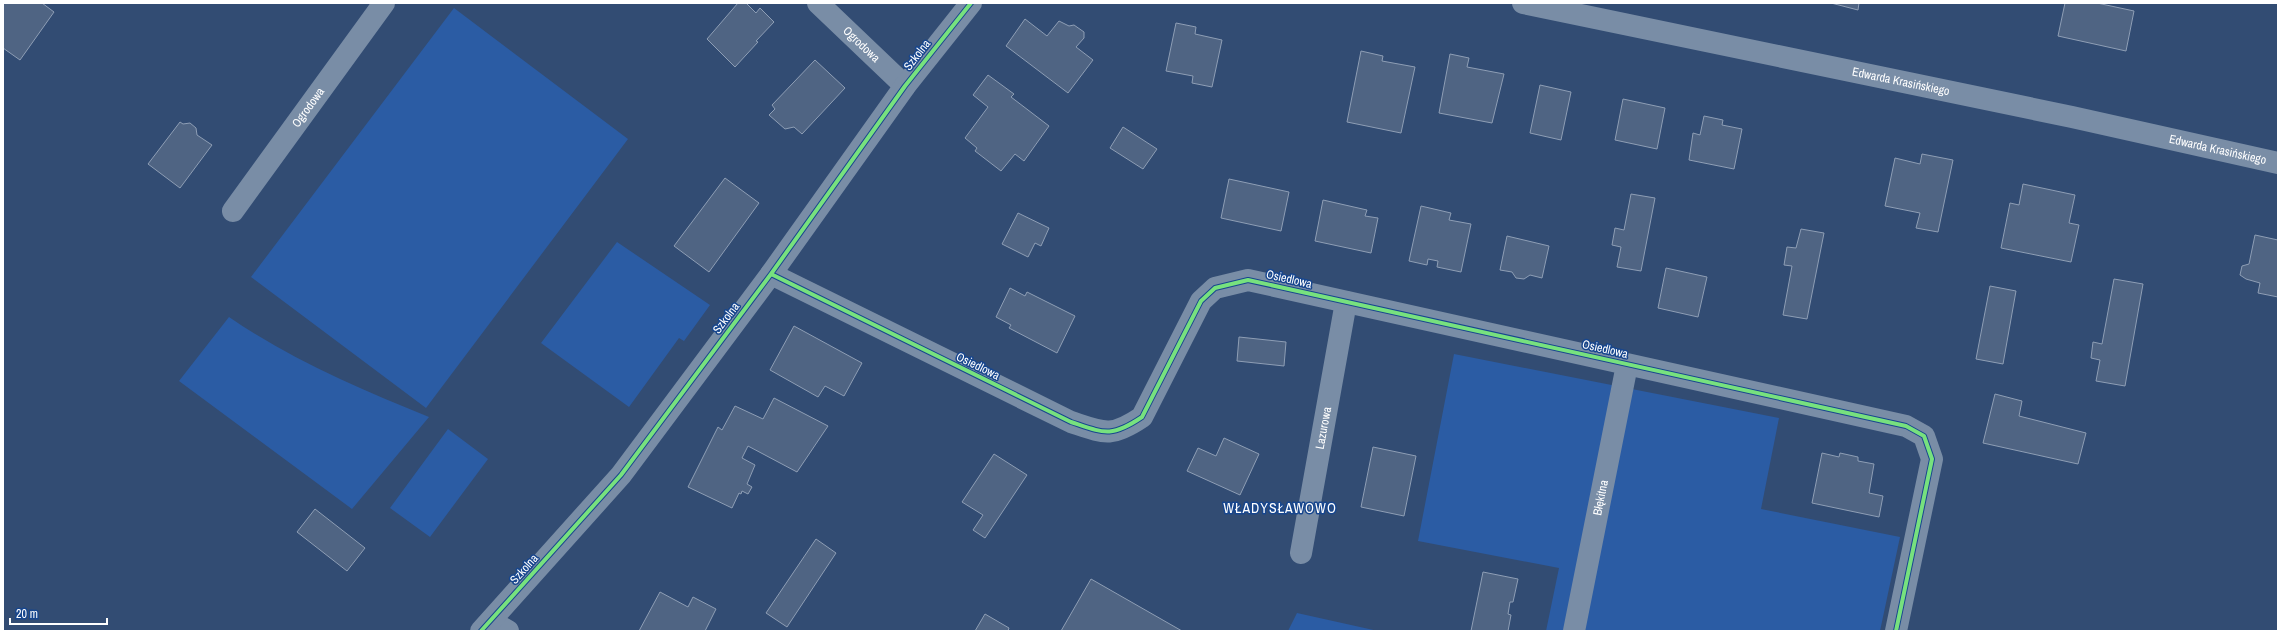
<svg xmlns="http://www.w3.org/2000/svg" width="2281" height="634" font-family="'Archivo Narrow',sans-serif">
<style>
.green{fill:#2b5ca4}
.building{fill:#4f6483;stroke:#8e9eb5}
.lines{fill:none;stroke-linecap:round;stroke-linejoin:round}
.minor{stroke:#798da6;stroke-width:22}
.cycleway-casing{stroke:#17468e;stroke-width:6}
.cycleway{stroke:#77e17e;stroke-width:4}
.labels{text-anchor:middle;stroke-width:3;stroke-linejoin:round;paint-order:stroke}
.street-label{font-size:12px;fill:#fff;stroke:#17468e}
.quarter-label{font-size:14px;letter-spacing:1px;fill:#fff;stroke:#17468e}
</style>
<rect width="100%" height="100%" fill="#324c73"/>
<path class="green" d="M454,8L628,139L426,408L251,277Z
M617,242L710,305L684,341L679,338L629,407L541,343Z
M229,317C290,359 360,389 429,417L352,509L179,381Z
M1454,354L1779,418L1761,509L1900,537L1880,631H1546L1559,568L1418,541Z
M448,429L488,459L430,537L390,508Z
M1297,613L1378,631H1288Z"/>
<path class="building" d="M3,3H42L54,12L20,60L3,48Z
M738,3H746L756,13L760,8L774,22L756,41L758,42L735,67L707,39Z
M1831,3H1859L1858,10Z
M2065,3H2097L2134,11L2126,51L2058,36Z
M1025,19L1047,36L1059,21L1069,26L1074,25L1084,32V38L1076,47L1093,60L1068,93L1006,46Z
M1176,23L1196,27L1195,34L1222,40L1212,87L1192,83L1193,76L1166,71Z
M1361,51L1383,56L1382,61L1415,67L1401,133L1347,122Z
M1450,54L1469,58L1467,67L1504,74L1492,123L1439,113Z
M815,60L845,88L802,134L794,127L785,129L769,115L775,109L772,105Z
M988,75L1014,94L1011,97L1049,126L1024,161L1015,154L1001,171L975,151L977,148L965,138L988,107L973,95Z
M1540,85L1571,92L1561,140L1530,133Z
M1623,99L1665,108L1657,149L1615,140Z
M1704,116L1723,120L1722,125L1742,129L1734,169L1689,160L1693,133L1700,135Z
M180,122L183,124L190,123L196,128L197,135L212,145L180,188L148,164Z
M1123,127L1157,149L1143,169L1110,148Z
M1922,154L1953,160L1938,232L1916,228L1920,213L1885,206L1895,158L1920,164Z
M725,178L759,203L709,272L674,246Z
M1229,179L1289,192L1281,231L1221,218Z
M2023,184L2075,195L2069,223L2079,225L2071,262L2001,248L2010,203L2019,205Z
M1631,194L1655,198L1641,271L1617,267L1621,247L1612,245L1615,228L1624,230Z
M1323,200L1367,210L1365,216L1378,218L1371,253L1315,241Z
M1421,206L1451,213L1449,220L1471,224L1461,272L1437,267L1438,261L1428,259L1427,265L1409,261Z
M1018,213L1049,228L1041,246L1035,243L1028,257L1002,244Z
M1801,229L1824,233L1807,319L1783,315L1792,266L1784,265L1787,247L1796,248Z
M2255,235L2278,240V297L2258,293L2260,283L2246,279L2240,275L2242,266L2249,264Z
M1507,236L1549,246L1542,278L1530,275L1524,279L1516,278L1512,272L1500,270Z
M1666,268L1707,277L1698,317L1658,308Z
M2114,279L2143,284L2125,386L2096,381L2100,360L2091,358L2093,342L2102,344Z
M1990,286L2016,291L2003,364L1976,359Z
M1010,288L1025,296L1027,292L1075,316L1057,353L1009,328L1011,325L996,317Z
M794,326L862,363L844,396L825,386L818,397L770,370Z
M1239,337L1286,342L1284,366L1237,361Z
M1995,394L2022,401L2019,416L2086,433L2078,464L1983,443Z
M774,398L828,426L797,472L748,446L742,458L755,465L747,484L752,487L748,494L742,491L741,494L739,493L732,508L688,487L718,427L722,430L735,406L763,419Z
M1224,438L1259,454L1240,495L1187,471L1198,448L1216,456Z
M1373,447L1416,456L1404,516L1361,507Z
M1822,453L1839,457L1840,453L1858,457V461L1874,464L1869,493L1883,496L1879,517L1812,503Z
M994,454L1027,475L985,538L973,530L983,515L962,502Z
M315,509L365,548L347,571L297,532Z
M816,539L836,553L787,627L766,613Z
M1483,572L1518,579L1513,602H1510L1508,614L1511,615L1508,631H1471Z
M1091,579L1182,631H1061Z
M660,592L688,607L693,597L716,609L705,631H639Z
M985,614L1009,628L1008,631H975Z"/>
<g class="lines">
<g class="minor">
<path id="s1" d="M818,3L905,86"/>
<path id="s2" d="M1523,3L2072,117L2278,163"/>
<path id="s3" d="M233,211L384,3"/>
<path d="M771,274L1071,422C1104,433 1111,438 1142,417L1201,301L1215,288L1248,280L1906,426L1924,436L1932,459L1896,631"/>
<path id="s4" d="M1301,553L1346,302"/>
<path d="M491,621L508,631"/>
<path d="M481,631L621,475L771,274L905,86L971,3"/>
<path id="s5" d="M1574,631L1627,365"/>
</g>
<g class="cycleway-casing">
<path id="cycleway" d="M771,274L1071,422C1104,433 1111,438 1142,417L1201,301L1215,288L1248,280L1906,426L1924,436L1932,459L1896,631
M481,631L621,475L771,274L905,86L971,3"/>
</g>
<use href="#cycleway" class="cycleway"/>
</g>
<g class="labels">
<g class="street-label">
<text dy="4" stroke="none"><textPath href="#s1" startOffset="60">Ogrodowa</textPath></text>
<text transform="translate(917 55) rotate(-52)" y="4">Szkolna</text>
<text dy="4" stroke="none"><textPath href="#s2" startOffset="386">Edwarda Krasińskiego</textPath></text>
<text dy="4" stroke="none"><textPath href="#s3" startOffset="128">Ogrodowa</textPath></text>
<text dy="4" stroke="none"><textPath href="#s2" startOffset="710">Edwarda Krasińskiego</textPath></text>
<text transform="translate(1289 279) rotate(13)" y="4">Osiedlowa</text>
<text transform="translate(726 318) rotate(-53)" y="4">Szkolna</text>
<text transform="translate(1605 349) rotate(13)" y="4">Osiedlowa</text>
<text transform="translate(978 366) rotate(26)" y="4">Osiedlowa</text>
<text dy="4" stroke="none"><textPath href="#s4" startOffset="127">Lazurowa</textPath></text>
<text dy="4" stroke="none"><textPath href="#s5" startOffset="136">Błękitna</textPath></text>
<text transform="translate(524 569) rotate(-48)" y="4">Szkolna</text>
</g>
<g class="quarter-label">
<text x="1280" y="513">WŁADYSŁAWOWO</text>
</g>
</g>
<rect width="2281" height="634" fill="none" stroke="#ffffff" stroke-width="8"/>
<path d="M10 618v6h97v-6" fill="none" stroke="#ffffff" stroke-width="2"/>
<text x="16" y="618" font-size="12" fill="#ffffff" stroke="#17468e" stroke-width="3" paint-order="stroke">20 m</text>
</svg>
